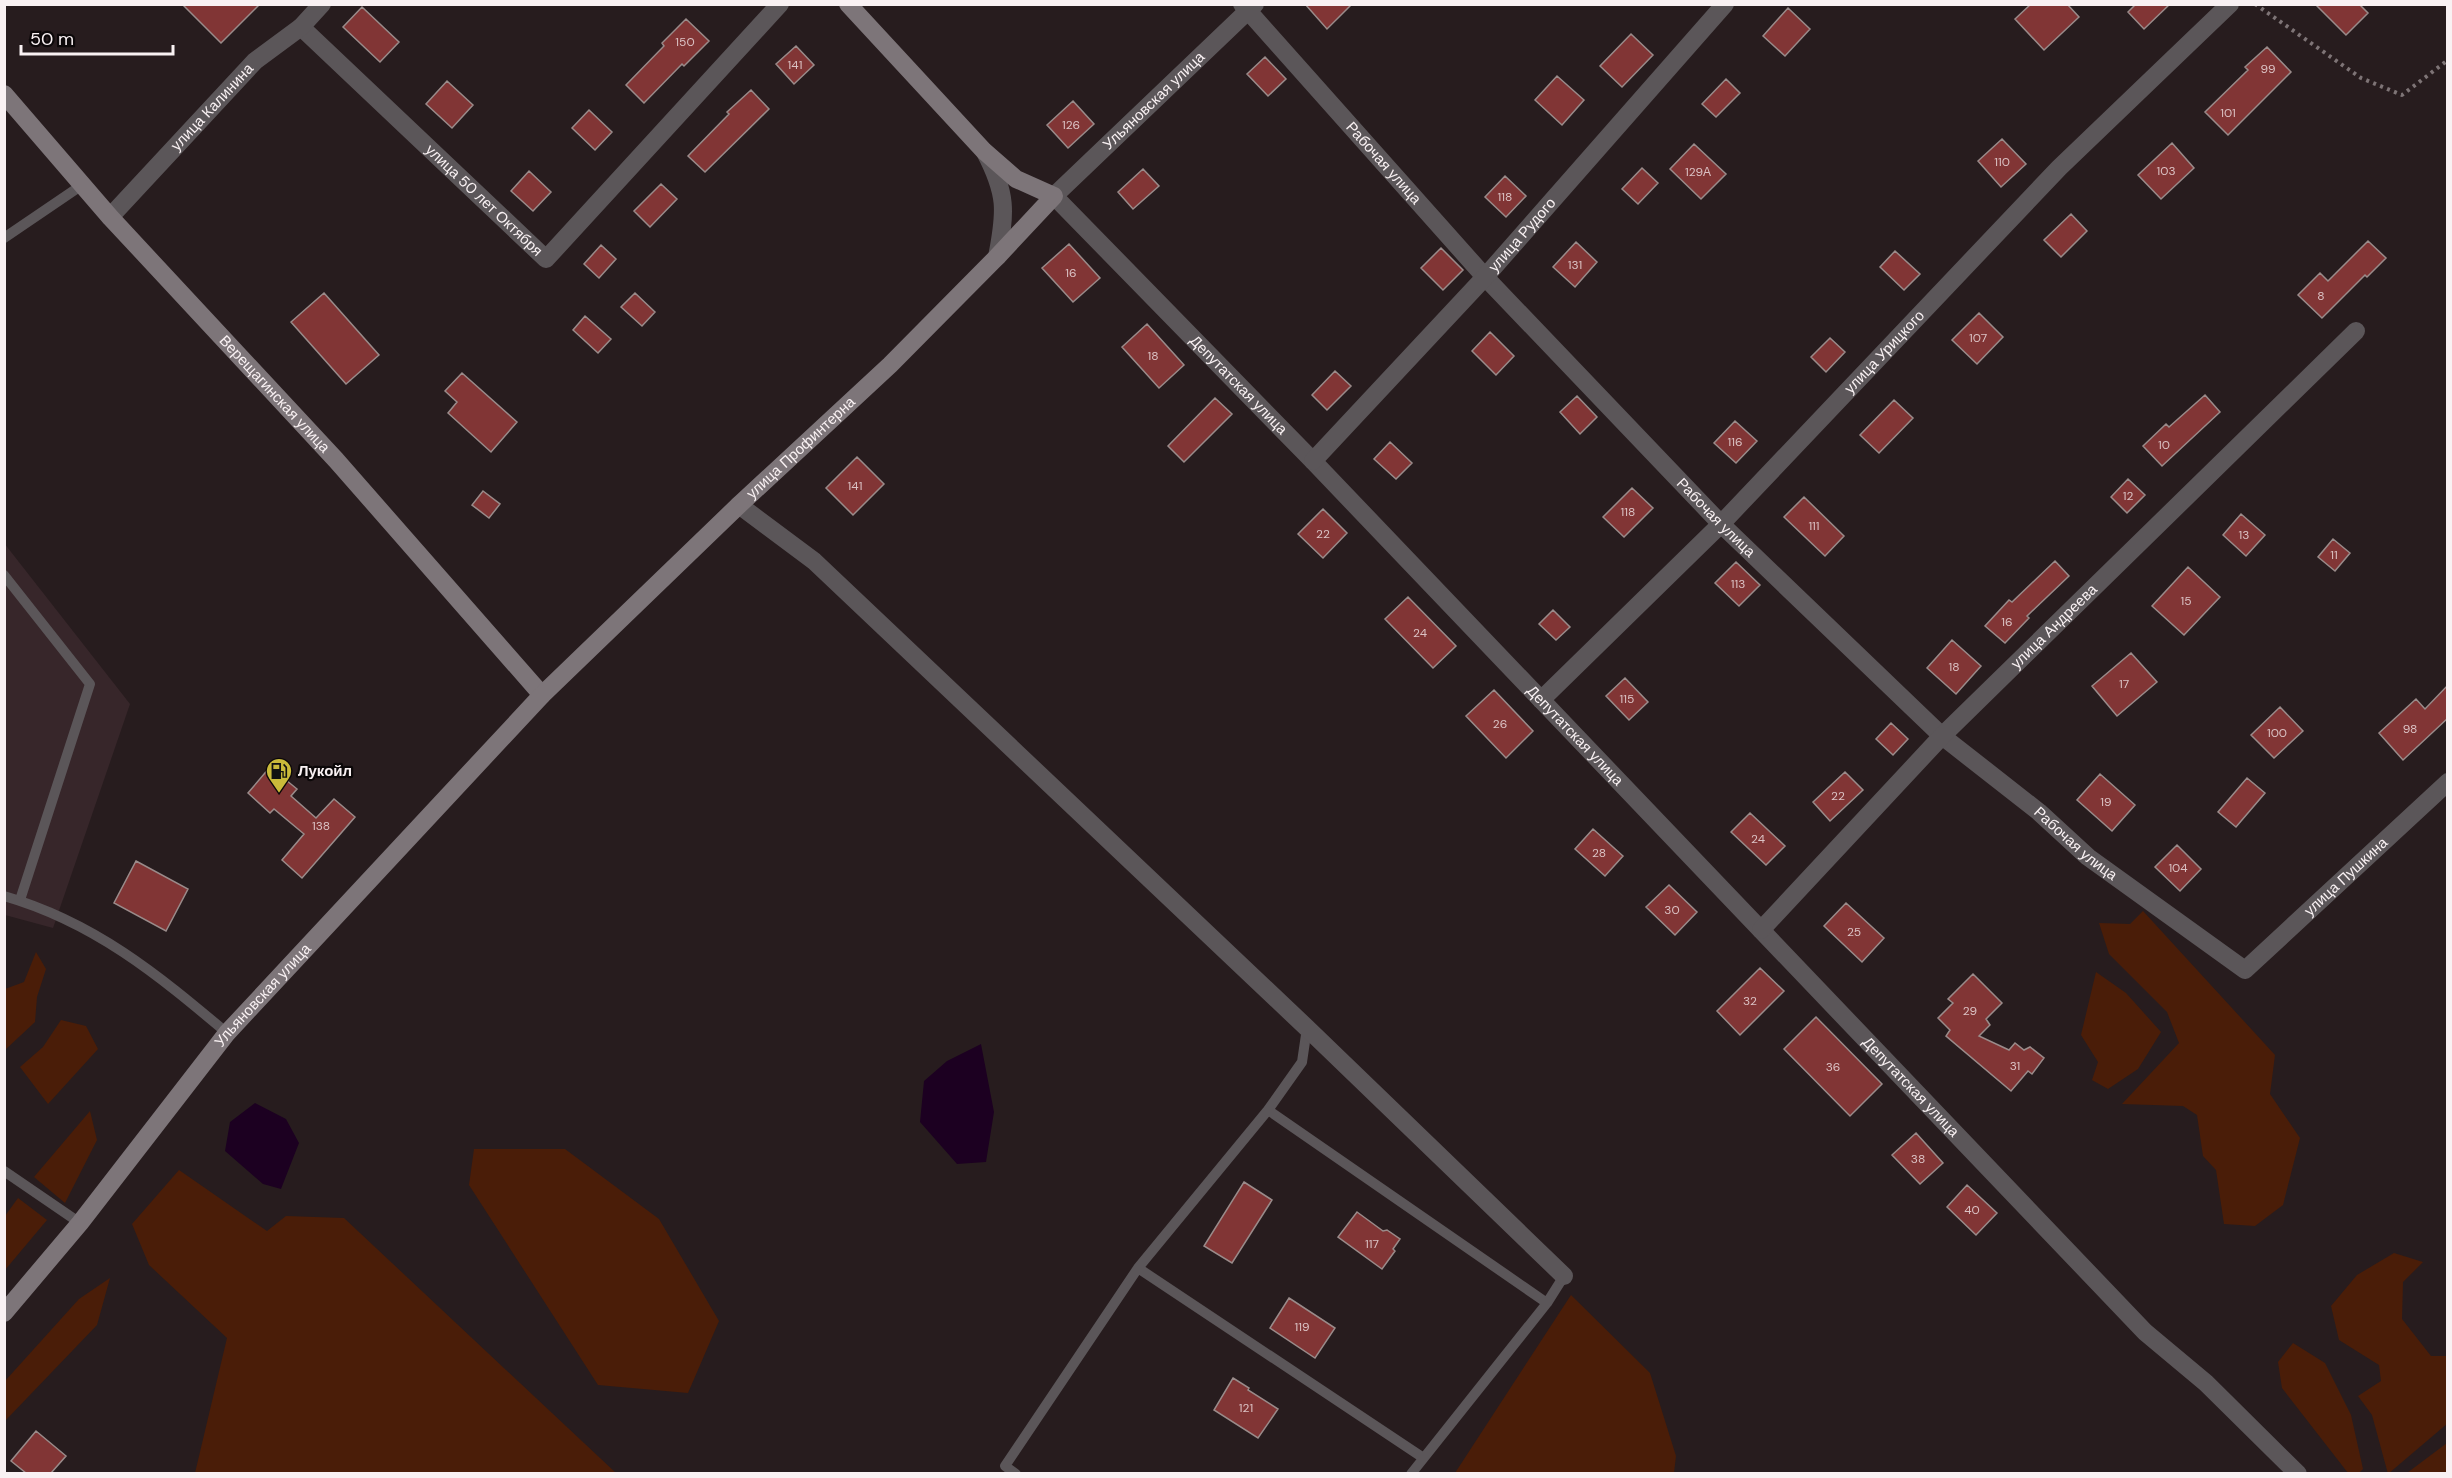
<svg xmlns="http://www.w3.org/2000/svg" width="2452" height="1478" font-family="'DM Sans',sans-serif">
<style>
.built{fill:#37262a}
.green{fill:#4a1d08}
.water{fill:#1c0021}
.building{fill:#813535;stroke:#9a8b8a;stroke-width:1.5}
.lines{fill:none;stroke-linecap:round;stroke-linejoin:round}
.path{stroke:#7e7476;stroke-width:4;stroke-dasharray:3 4.5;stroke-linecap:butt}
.service{stroke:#5b5659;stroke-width:10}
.minor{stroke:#5b5659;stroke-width:18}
.tertiary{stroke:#5b5659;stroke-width:18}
.secondary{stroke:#7d7579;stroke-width:18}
.labels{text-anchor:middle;stroke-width:4.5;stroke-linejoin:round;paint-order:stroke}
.number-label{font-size:12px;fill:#dbc2c4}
.street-label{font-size:15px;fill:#f9f1f3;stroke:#0c0809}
.poi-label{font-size:15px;font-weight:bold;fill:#f9f1f3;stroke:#0c0809;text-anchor:start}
</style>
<rect width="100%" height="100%" fill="#271c1e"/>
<path class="built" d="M4,543L130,704L53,928L5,915Z"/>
<path class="green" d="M2143,911L2275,1055L2270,1094L2300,1138L2283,1205L2255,1226L2224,1224L2216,1170L2203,1156L2197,1115L2183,1106L2122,1104L2179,1043L2167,1012L2109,954L2099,923L2130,924Z
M36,952L46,969L37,997L35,1022L5,1050V989L24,982Z
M2096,972L2126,993L2161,1032L2138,1069L2108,1089L2092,1080L2098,1062L2081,1035Z
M61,1020L86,1026L98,1049L48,1104L20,1067L43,1047Z
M90,1111L97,1140L65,1203L34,1177Z
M474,1149H565L659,1219L719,1321L688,1393L598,1385L469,1185Z
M179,1170L267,1231L286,1216L344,1218L616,1473H195L227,1338L149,1265L132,1224Z
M18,1198L47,1220L5,1270V1216Z
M2394,1253L2423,1262L2403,1282L2402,1319L2431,1356H2447L2448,1423L2388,1474L2372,1415L2358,1396L2381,1381L2379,1365L2339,1340L2331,1306L2357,1275Z
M110,1278L97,1325L5,1421V1381L79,1299Z
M1571,1295L1650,1373L1676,1456L1674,1473H1455Z
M2293,1343L2325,1363L2351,1415L2363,1469L2359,1473H2348L2282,1388L2278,1362Z
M2447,1443V1473H2407Z"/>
<path class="water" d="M981,1044L994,1112L986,1162L957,1164L920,1122L924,1081L947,1061Z
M255,1103L286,1119L299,1143L281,1189L263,1184L225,1151L230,1122Z"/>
<path class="building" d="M182,4H260L221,43Z
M1305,4H1352L1327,29Z
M2031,4H2067L2079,17L2044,50L2015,19Z
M2136,4H2170L2144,29L2128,12Z
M2315,4H2359L2368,13L2346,35Z
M362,7L399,42L380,62L343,27Z
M1788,8L1810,29L1785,56L1763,36Z
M686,19L709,41L684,66L682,64L644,103L626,85L664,46L662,43Z
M1631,34L1653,55L1622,87L1600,66Z
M796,46L814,65L794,84L776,64Z
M2267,47L2291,72L2228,135L2205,112L2248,70L2245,67Z
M1265,57L1286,79L1268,96L1247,74Z
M1557,76L1584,100L1562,125L1535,100Z
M1726,79L1740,93L1716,117L1702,104Z
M447,81L473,105L452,128L426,104Z
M751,90L769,109L705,172L688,156L729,114L727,112Z
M1073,101L1094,124L1068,148L1047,125Z
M589,110L612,132L595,150L572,128Z
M2002,139L2026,164L2001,187L1978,161Z
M2172,143L2194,168L2161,199L2138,175Z
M1694,144L1726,174L1701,199L1670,169Z
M1642,168L1658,183L1638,204L1622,189Z
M1143,169L1159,186L1133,209L1118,192Z
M529,171L551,192L533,211L511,191Z
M1505,176L1526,196L1506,217L1485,197Z
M661,184L677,199L650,227L634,211Z
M2071,214L2087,231L2061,257L2044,240Z
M2368,241L2386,258L2367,277L2365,275L2322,318L2298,295L2320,273L2328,281Z
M1576,242L1597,262L1575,287L1553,267Z
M1069,244L1100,278L1073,302L1042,268Z
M601,245L616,259L599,278L584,264Z
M1441,248L1463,270L1443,290L1421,268Z
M1895,251L1920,274L1904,290L1880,267Z
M324,293L379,355L346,384L291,322Z
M635,293L655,312L642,326L621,307Z
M1979,313L2003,337L1977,364L1952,340Z
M585,316L611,339L598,353L573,330Z
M1147,324L1184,365L1159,388L1122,347Z
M1490,332L1514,356L1496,375L1472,351Z
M1830,338L1845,352L1826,372L1811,357Z
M1335,371L1351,386L1327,410L1312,395Z
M462,373L517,422L491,452L448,413L457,402L445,391Z
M2205,395L2220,412L2162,466L2143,446L2166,424L2169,427Z
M1577,396L1597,417L1580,434L1560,412Z
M1215,398L1232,414L1184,462L1168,446Z
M1894,400L1913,418L1879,453L1860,435Z
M1735,421L1757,441L1736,463L1714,443Z
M1390,442L1412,463L1396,479L1374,459Z
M857,457L884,484L853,515L826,488Z
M2128,479L2145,495L2127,513L2111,497Z
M1632,488L1653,508L1624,537L1603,517Z
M483,491L500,504L489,518L472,505Z
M1804,497L1844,536L1825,556L1784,517Z
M1323,509L1347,533L1323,558L1298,534Z
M2241,514L2265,535L2246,556L2223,535Z
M2333,539L2350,553L2335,571L2318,557Z
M2055,561L2069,576L2027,616L2029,618L2005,643L1985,626L2009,600L2012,602Z
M1736,562L1760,585L1739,606L1715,583Z
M2188,567L2220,597L2184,635L2152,606Z
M1408,597L1456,646L1433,668L1385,619Z
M1553,610L1570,627L1556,640L1539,624Z
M1952,640L1981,666L1956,694L1927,668Z
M2131,653L2157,682L2117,716L2092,686Z
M1625,678L1648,702L1629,720L1606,696Z
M2448,685V718L2403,760L2379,733L2416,699L2425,709Z
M1494,690L1533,731L1506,758L1466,716Z
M2280,707L2303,731L2274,758L2251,735Z
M1891,723L1908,739L1893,755L1876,739Z
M270,767L297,789L291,796L316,818L334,799L355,817L302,878L282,860L304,834L274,809L270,813L248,793Z
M1845,772L1863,790L1830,821L1813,802Z
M2100,774L2135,805L2112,831L2077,800Z
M2247,778L2265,793L2236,827L2218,812Z
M1750,813L1785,846L1766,865L1731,832Z
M1593,829L1623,856L1605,876L1575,849Z
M2177,845L2201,869L2180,891L2155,867Z
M136,861L188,889L166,931L114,903Z
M1669,885L1697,912L1675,935L1646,907Z
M1846,903L1884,938L1862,962L1824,926Z
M1760,968L1784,991L1740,1035L1717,1011Z
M1973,974L2002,1003L1986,1019L1990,1025L1979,1036L2009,1050L2015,1043L2024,1050L2030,1047L2044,1058L2032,1074L2028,1071L2011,1091L1946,1036L1950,1030L1938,1018L1953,1003L1948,999Z
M1816,1017L1882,1084L1850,1116L1784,1049Z
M1916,1133L1943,1163L1920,1184L1892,1155Z
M1244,1182L1272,1200L1232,1263L1204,1246Z
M1967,1185L1997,1213L1976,1235L1947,1207Z
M1357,1212L1383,1231L1387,1230L1400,1239L1393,1249L1395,1251L1382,1269L1338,1237Z
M1289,1298L1335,1328L1315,1358L1270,1328Z
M1233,1378L1249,1388L1248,1390L1278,1409L1258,1438L1214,1410Z
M36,1431L66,1456L51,1473H26L11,1461Z"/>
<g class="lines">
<path class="path" d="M2255,4L2361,78L2402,95L2448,60"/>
<path class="service" d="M4,238L82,185
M4,575L90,684L20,900
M4,896C94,922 157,974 227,1033
M1268,1110L1547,1303
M4,1171L80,1223
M1138,1268L1422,1457
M1016,1474L1005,1466L1138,1268L1268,1110L1302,1062L1307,1028
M1411,1474L1547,1303L1564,1276"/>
<g class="minor">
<path id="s1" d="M1242,4L1485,277L1721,524L1942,736L2039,812L2088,857L2245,970L2448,782"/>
<path id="s2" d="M301,27L546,259L780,4"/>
<path d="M985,152C1007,194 1006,211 997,257"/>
<path id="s3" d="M1054,196L1313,461L2145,1332L2206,1383L2298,1474"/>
<path id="s4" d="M110,217L255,61L301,27L322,4"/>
<path id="s5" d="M1313,461L1485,277L1725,4"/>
<path d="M739,505L814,561L1307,1028L1564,1276"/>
<path id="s6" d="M1541,700L1721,524L2059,168L2230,4"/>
<path id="s7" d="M1761,930L1942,736L2356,331"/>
</g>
<path class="tertiary" id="s8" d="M1054,196L1255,4"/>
<g class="secondary">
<path id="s9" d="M4,94L110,217L336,460L542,695"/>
<path id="s10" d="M4,1313L80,1223L227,1033L542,695L739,505L890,365L997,257L1054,196L1016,179L984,151L848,4"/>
</g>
</g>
<defs>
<g id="fuel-pin" transform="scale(1.35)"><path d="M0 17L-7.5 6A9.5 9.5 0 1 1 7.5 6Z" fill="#caba3a" stroke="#0c0809"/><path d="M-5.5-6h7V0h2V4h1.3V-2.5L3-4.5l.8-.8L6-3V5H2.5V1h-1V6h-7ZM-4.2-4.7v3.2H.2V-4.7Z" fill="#111"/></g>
</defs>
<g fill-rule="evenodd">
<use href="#fuel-pin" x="279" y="771"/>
</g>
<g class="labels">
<g class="number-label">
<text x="685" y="46">150</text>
<text x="795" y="69">141</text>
<text x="2268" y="73">99</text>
<text x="2228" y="117">101</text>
<text x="1071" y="129">126</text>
<text x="2002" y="166">110</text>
<text x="2166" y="175">103</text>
<text x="1698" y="176">129А</text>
<text x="1505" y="201">118</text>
<text x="1575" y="269">131</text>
<text x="1071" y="277">16</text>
<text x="2321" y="300">8</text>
<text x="1978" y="342">107</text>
<text x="1153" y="360">18</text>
<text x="1735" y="446">116</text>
<text x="2164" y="449">10</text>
<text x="855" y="490">141</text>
<text x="2128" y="500">12</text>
<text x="1628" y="516">118</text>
<text x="1814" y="530">111</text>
<text x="1323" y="538">22</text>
<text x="2244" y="539">13</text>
<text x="2334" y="559">11</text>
<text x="1738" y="588">113</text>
<text x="2186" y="605">15</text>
<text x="2007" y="626">16</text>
<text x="1420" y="637">24</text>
<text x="1954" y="671">18</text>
<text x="2124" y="688">17</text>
<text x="1627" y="703">115</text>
<text x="1500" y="728">26</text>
<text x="2410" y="733">98</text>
<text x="2277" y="737">100</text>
<text x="1838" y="800">22</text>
<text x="2106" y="806">19</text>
<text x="321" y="830">138</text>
<text x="1758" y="843">24</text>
<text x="1599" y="857">28</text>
<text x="2178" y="872">104</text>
<text x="1672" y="914">30</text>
<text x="1854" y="936">25</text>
<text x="1750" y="1005">32</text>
<text x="1970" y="1015">29</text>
<text x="2015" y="1070">31</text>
<text x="1833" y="1071">36</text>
<text x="1918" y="1163">38</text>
<text x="1972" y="1214">40</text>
<text x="1372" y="1248">117</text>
<text x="1302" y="1331">119</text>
<text x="1246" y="1412">121</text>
</g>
<g class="street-label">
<text dy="5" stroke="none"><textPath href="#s8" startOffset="138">Ульяновская улица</textPath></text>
<text dy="5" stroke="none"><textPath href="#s4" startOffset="150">улица Калинина</textPath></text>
<text dy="5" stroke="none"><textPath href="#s1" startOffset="213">Рабочая улица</textPath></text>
<text dy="5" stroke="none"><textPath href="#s2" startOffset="252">улица 50 лет Октября</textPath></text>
<text dy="5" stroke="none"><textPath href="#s5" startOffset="308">улица Рудого</textPath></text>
<text dy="5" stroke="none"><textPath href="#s6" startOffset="489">улица Урицкого</textPath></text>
<text dy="5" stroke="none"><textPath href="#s3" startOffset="264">Депутатская улица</textPath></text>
<text dy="5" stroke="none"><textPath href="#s9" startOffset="404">Верещагинская улица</textPath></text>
<text dy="5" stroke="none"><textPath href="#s10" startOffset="1178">улица Профинтерна</textPath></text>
<text dy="5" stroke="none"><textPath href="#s1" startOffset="699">Рабочая улица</textPath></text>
<text dy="5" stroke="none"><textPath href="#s7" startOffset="422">улица Андреева</textPath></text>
<text dy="5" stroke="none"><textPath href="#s3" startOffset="750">Депутатская улица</textPath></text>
<text dy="5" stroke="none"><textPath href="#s1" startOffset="1185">Рабочая улица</textPath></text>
<text dy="5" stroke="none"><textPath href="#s1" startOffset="1534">улица Пушкина</textPath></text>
<text dy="5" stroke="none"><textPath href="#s10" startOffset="410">Ульяновская улица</textPath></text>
<text dy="5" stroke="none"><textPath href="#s3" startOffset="1236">Депутатская улица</textPath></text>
</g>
<g class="poi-label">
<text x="298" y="776">Лукойл</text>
</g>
</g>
<rect width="2452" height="1478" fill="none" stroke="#f9f1f3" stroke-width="12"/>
<path d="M21 45v9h152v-9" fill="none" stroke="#f9f1f3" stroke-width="3"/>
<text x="30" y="45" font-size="18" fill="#f9f1f3" stroke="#0c0809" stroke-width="4.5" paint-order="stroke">50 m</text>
</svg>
